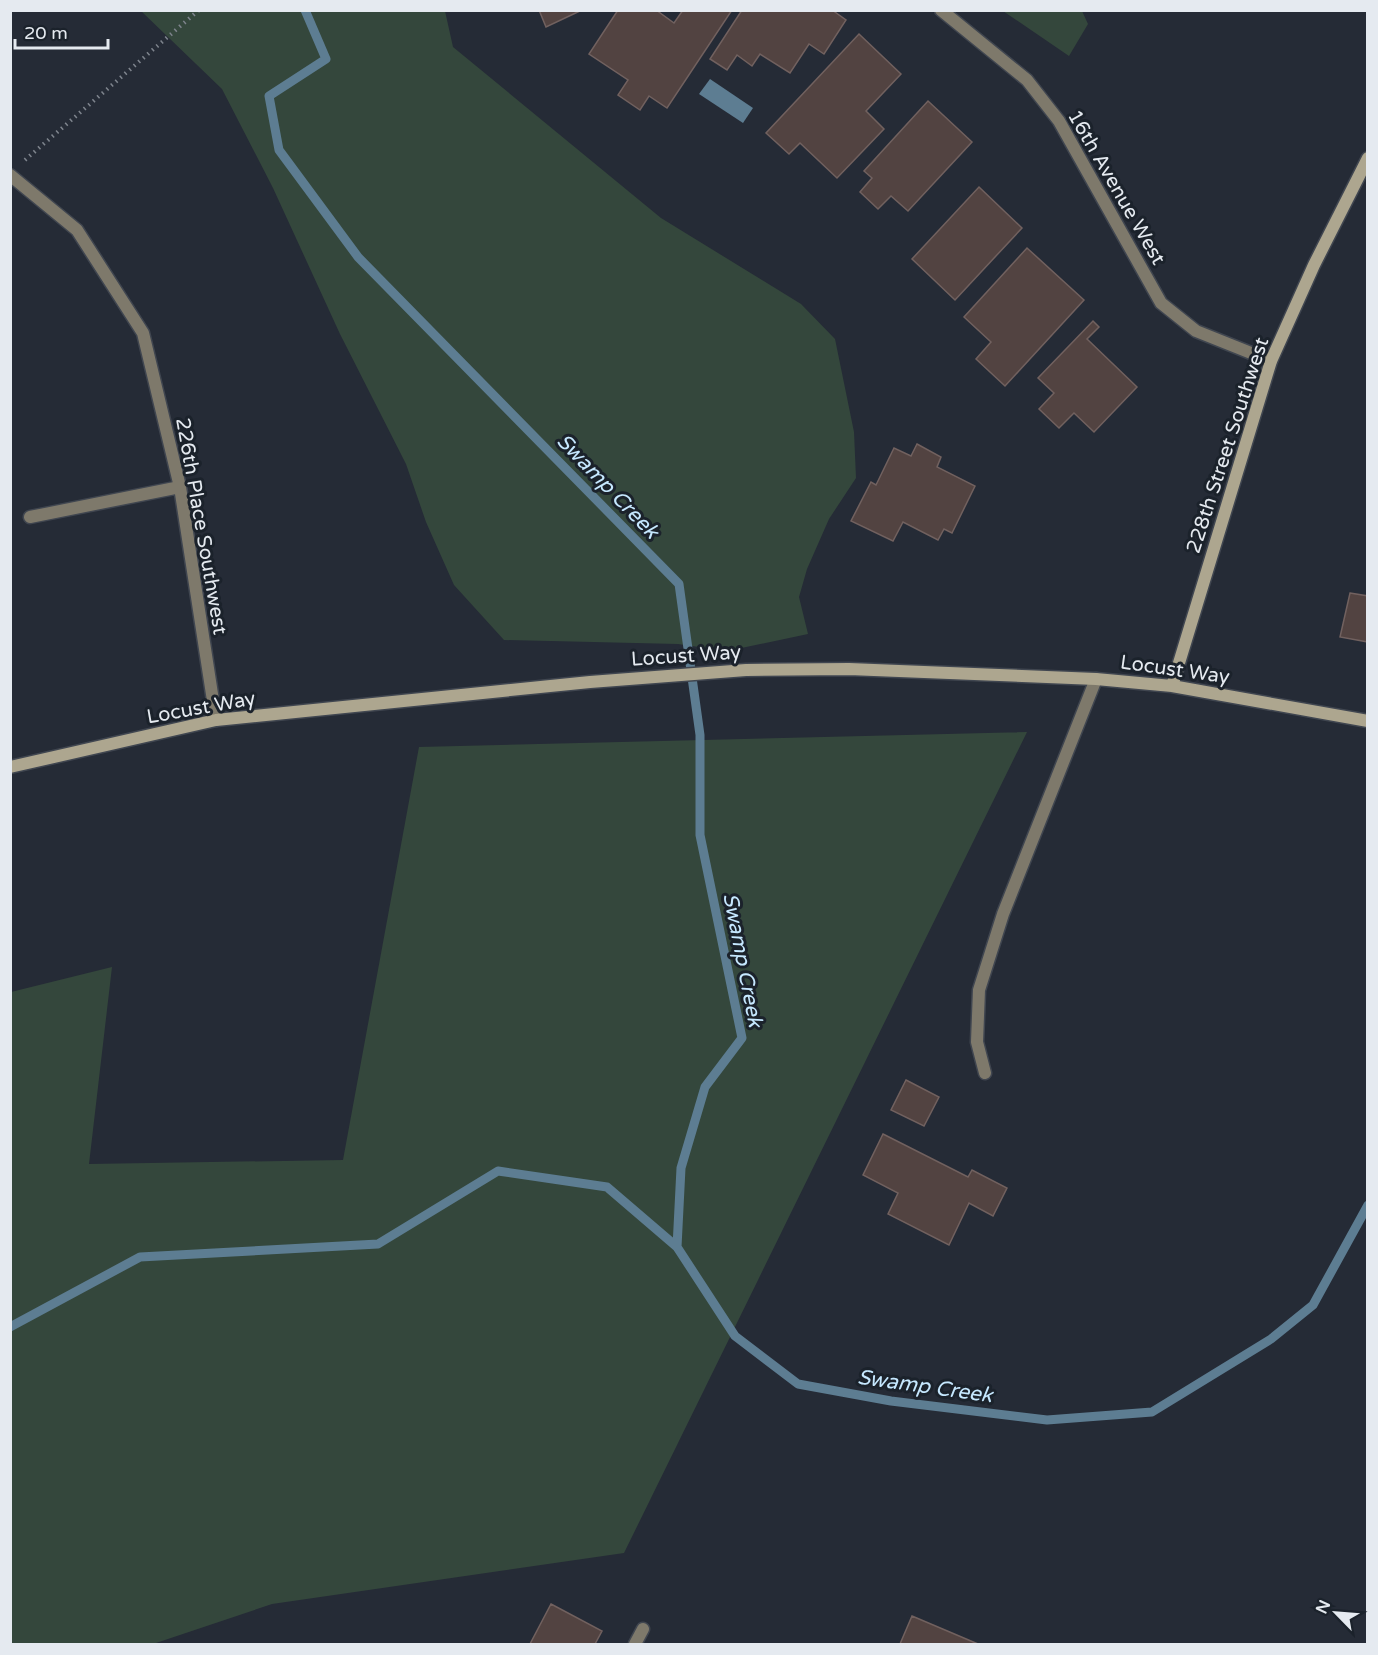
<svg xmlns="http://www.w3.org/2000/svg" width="1378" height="1655" font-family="'Varela Round',sans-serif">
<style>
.green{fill:#34473c}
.water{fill:#5d7d92}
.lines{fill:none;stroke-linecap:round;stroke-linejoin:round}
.stream{stroke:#5d7d92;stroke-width:9}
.building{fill:#524341;stroke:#71615f;stroke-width:1.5}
.service-casing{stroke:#404650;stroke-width:15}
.minor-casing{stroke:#404650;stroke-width:15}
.secondary-casing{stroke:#404650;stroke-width:15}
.path{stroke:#7e848d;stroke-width:4;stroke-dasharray:1.5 4.5;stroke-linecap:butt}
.service{stroke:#7e796b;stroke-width:12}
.minor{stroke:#7e796b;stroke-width:12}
.secondary{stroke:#ada68f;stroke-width:12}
.labels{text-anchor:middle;stroke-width:6;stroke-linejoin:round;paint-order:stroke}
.street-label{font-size:20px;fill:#e5eaf0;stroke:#1b222b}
.water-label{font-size:21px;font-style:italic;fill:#c6e8ff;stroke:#1b222b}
</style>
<rect width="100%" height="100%" fill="#252b36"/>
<path class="green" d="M141,11H445L453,47L661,218L801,304L835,339L854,432L856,478L829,519L807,569L799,597L808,634L727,651L678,644L504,640L454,585L426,522L406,464L340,334L273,188L222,89Z
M1003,11H1082L1088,24L1069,56Z
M1027,732L624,1553L272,1604L153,1644H11V992L112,967L89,1164L343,1160L419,747Z"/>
<path class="water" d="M710,79L753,108L743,123L699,94Z"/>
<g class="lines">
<path class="stream" d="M305,10L326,59L269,96L279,150L358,257L679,584L700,735V835L742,1038L705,1087L681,1168L677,1247L735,1336L798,1384L891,1401L1047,1420L1152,1412L1271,1339L1313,1305L1368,1205
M10,1327L140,1257L378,1244L498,1171L607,1187L677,1247"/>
</g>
<path class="building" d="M539,10H582L546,27Z
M618,10H656L674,23L683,10H732L667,108L649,96L640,110L618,95L628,80L589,54Z
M742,10H832L846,20L824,54L809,44L790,73L760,54L752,66L737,55L727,70L710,59Z
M859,34L901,74L866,111L884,129L837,178L800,143L789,154L766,133Z
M928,101L972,142L908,211L891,196L878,209L860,192L872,178L864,171Z
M979,187L1022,228L955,300L912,259Z
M1027,248L1084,300L1005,386L976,359L991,342L964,317Z
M1093,321L1099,327L1087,339L1137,387L1094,432L1074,413L1059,428L1039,409L1054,393L1038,378Z
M917,444L941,457L937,467L975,486L952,533L944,529L938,540L903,522L893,541L851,521L871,482L876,485L894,448L911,456Z
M1350,593L1368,596V642L1340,637Z
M906,1080L939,1097L924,1126L891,1110Z
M883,1134L968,1177L972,1170L1007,1188L993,1216L969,1203L949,1245L888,1214L898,1193L863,1175Z
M551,1604L602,1631L595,1644H530Z
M912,1616L978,1644H900Z"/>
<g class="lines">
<g class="service-casing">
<path id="service" d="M985,1073L977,1042L979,990L1003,914L1096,679
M635,1644L643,1629"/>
</g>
<g class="minor-casing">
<path id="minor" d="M941,10L1027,80L1059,121L1161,303L1196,331L1271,361
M10,175L77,230L143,333L180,487L216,720
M30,517L180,487"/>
</g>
<g class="secondary-casing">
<path id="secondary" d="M1172,686L1271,361L1314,265L1368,158
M10,767L216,720L590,682L746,670L849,669L1096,679L1172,686L1368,721"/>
</g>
<path class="path" d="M25,160L199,10"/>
<use href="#service" class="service"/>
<use href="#minor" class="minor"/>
<use href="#secondary" class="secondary"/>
</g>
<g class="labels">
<g class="street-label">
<text transform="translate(1117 187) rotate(60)" y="7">16th Avenue West</text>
<text transform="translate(1227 445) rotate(-72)" y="7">228th Street Southwest</text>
<text transform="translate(202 526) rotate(80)" y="7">226th Place Southwest</text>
<text transform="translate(686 655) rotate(-4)" y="7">Locust Way</text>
<text transform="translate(1175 669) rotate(8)" y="7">Locust Way</text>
<text transform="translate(201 707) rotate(-10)" y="7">Locust Way</text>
</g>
<g class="water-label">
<text transform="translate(608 486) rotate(46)" y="7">Swamp Creek</text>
<text transform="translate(743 960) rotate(79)" y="7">Swamp Creek</text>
<text transform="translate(925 1386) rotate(8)" y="7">Swamp Creek</text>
</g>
</g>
<rect width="1378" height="1655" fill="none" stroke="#e5eaf0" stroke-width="24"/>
<g transform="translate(1336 1613) rotate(295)" stroke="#1b222b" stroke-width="4.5" paint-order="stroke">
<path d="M0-4.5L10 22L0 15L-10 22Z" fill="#e5eaf0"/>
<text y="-9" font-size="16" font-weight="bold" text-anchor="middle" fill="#e5eaf0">N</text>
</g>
<path d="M15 39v9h93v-9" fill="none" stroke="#e5eaf0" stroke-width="3"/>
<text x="24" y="39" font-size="18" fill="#e5eaf0" stroke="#1b222b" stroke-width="4.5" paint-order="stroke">20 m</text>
</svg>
